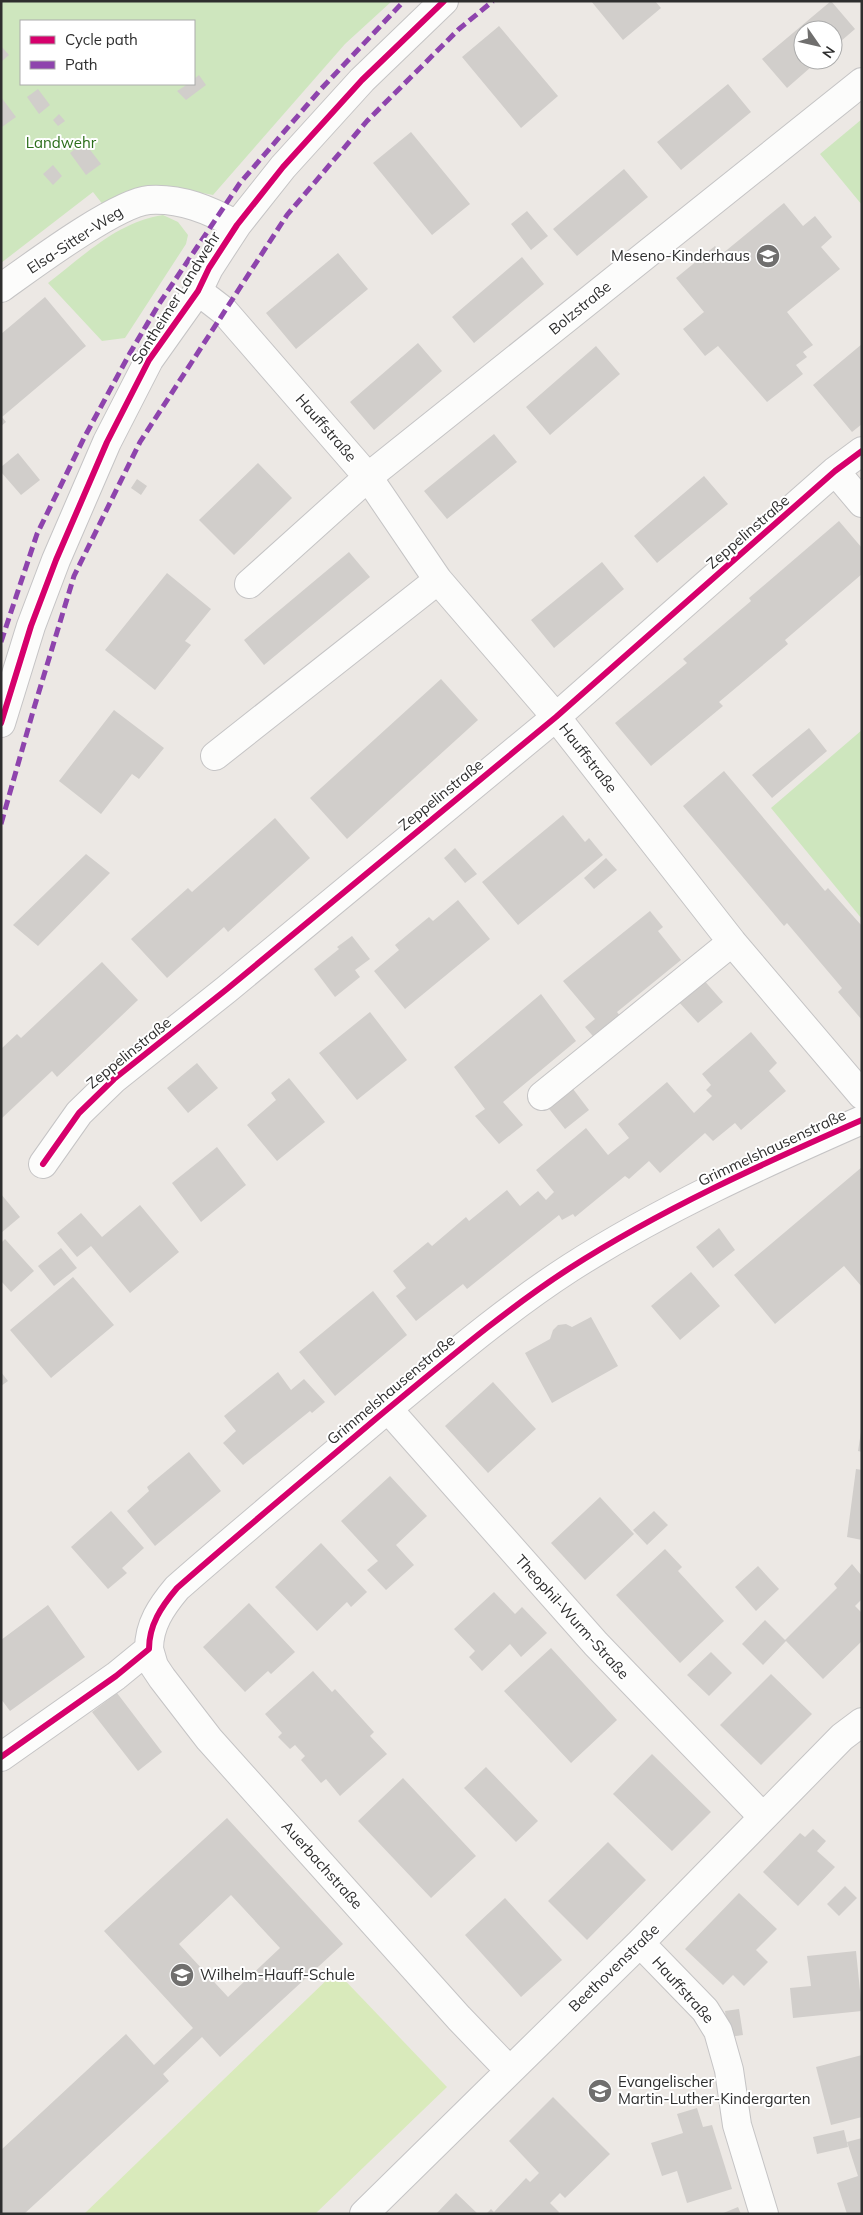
<svg xmlns="http://www.w3.org/2000/svg" width="863" height="2215" font-family="Mulish,sans-serif">
<style>
.green{fill:#cee6be;fill-rule:evenodd}
.pitch{fill:#d9eabb}
.building{fill:#d1cecb;fill-rule:evenodd}
.lines{fill:none;stroke-linecap:round;stroke-linejoin:round}
.minor-casing{stroke:#c5c4c5;stroke-width:30}
.minor{stroke:#fcfcfb;stroke-width:28}
.quiet{stroke:#8e44ad;stroke-width:5;stroke-dasharray:10 5;stroke-linecap:butt}
.cycleway-casing{stroke:#fff;stroke-width:9}
.cycleway{stroke:#d6006c;stroke-width:6}
.labels{text-anchor:middle;stroke-width:4;stroke-linejoin:round;paint-order:stroke}
.park-label{font-size:15px;fill:#2c6e1b;stroke:#fff}
.street-label{font-size:15px;fill:#2e2e2e;stroke:#fff}
.poi-label{font-size:15px;fill:#2e2e2e;stroke:#fff;text-anchor:start}
</style>
<rect width="100%" height="100%" fill="#ece8e4"/>
<path class="green" d="M1,1H392L345,44L213,195L176,188L104,206L93,192L1,263ZM21,21H194V84H21Z
M862,119V205L820,154Z
M163,215L178,222L188,235L186,244L125,338L102,341L48,283C83,256 119,221 163,215Z
M862,730V919L771,808Z"/>
<path class="pitch" d="M336,1971L447,2087L315,2214H84Z"/>
<path class="building" d="M591,1H655L661,8L623,40Z
M831,1L855,29L833,48V30H803V60H819L787,88L762,59Z
M499,26L558,96L521,128L462,57Z
M1,46L9,55L1,62Z
M199,75L206,85L186,100L177,91L188,84H194V79Z
M728,84L751,112L681,170L657,142Z
M38,89L50,105L39,114L27,97Z
M1,97L16,117L2,127L1,126Z
M59,114L65,121L58,126L53,120Z
M411,132L470,204L432,235L373,163Z
M84,142L101,164L86,175L70,153Z
M53,165L62,176L53,185L43,174Z
M624,169L648,197L577,256L553,229Z
M784,203L803,226L815,216L832,237L821,247L840,269L787,312L813,345L803,352L807,357L796,365L803,374L767,402L718,346L705,356L683,329L704,312L676,278L715,246L722,254Z
M527,211L548,236L531,250L511,224Z
M338,253L368,289L296,349L266,313Z
M522,257L544,284L474,343L452,317Z
M45,297L86,346L2,417L6,422L1,426V334Z
M418,343L442,371L374,430L350,402Z
M862,344V424L852,432L813,385Z
M596,346L620,374L550,435L526,407Z
M494,434L517,462L447,519L424,491Z
M18,453L40,480L21,495L1,472V467Z
M258,463L292,498L234,555L199,520Z
M704,476L728,504L657,563L634,536Z
M137,479L147,486L141,495L131,488Z
M839,521L862,548V574L785,640L788,644L719,702L723,706L651,766L615,723L687,663L683,659L751,601L749,598Z
M349,552L370,577L264,665L244,640Z
M602,562L624,589L554,648L531,620Z
M167,573L211,609L185,641L191,645L155,690L105,650Z
M441,679L478,720L347,839L310,798Z
M114,710L164,748L139,779L132,774L101,814L59,781Z
M809,728L827,751L772,798L752,775Z
M724,771L825,891L828,888L862,926V1020L838,992L842,988L787,923L784,926L683,806Z
M563,815L585,842L589,838L603,855L518,925L482,882Z
M275,818L310,858L228,932L224,927L167,978L131,939L188,888L192,892Z
M455,848L477,874L465,883L444,858Z
M86,854L110,873L38,946L13,925Z
M606,858L617,870L594,889L584,878Z
M458,900L490,939L405,1009L374,971L399,950L395,945L429,917L433,921Z
M650,911L663,927L658,931L681,960L617,1012L624,1021L598,1042L585,1027L595,1019L563,981Z
M352,936L370,959L355,970L360,977L335,997L314,969L339,949L337,947Z
M102,962L138,1000L57,1077L52,1071L1,1119V1049L17,1034L21,1038Z
M702,978L723,1002L698,1023L677,1000Z
M541,994L576,1041L503,1102L523,1125L499,1144L475,1116L485,1109L454,1067Z
M370,1012L407,1060L357,1100L319,1053Z
M751,1032L777,1063L769,1071L786,1091L741,1130L735,1123L713,1141L705,1133L660,1173L649,1161L629,1179L625,1176L575,1217L573,1214L562,1220L559,1215L467,1289L463,1284L416,1321L396,1296L406,1288L393,1271L428,1242L432,1246L466,1217L469,1221L507,1190L520,1206L538,1191L546,1200L554,1192L536,1170L586,1128L608,1155L629,1138L618,1124L667,1082L694,1113L712,1096L706,1090L711,1085L702,1074Z
M197,1063L218,1088L188,1113L167,1088Z
M289,1078L325,1122L277,1161L247,1125L276,1100L271,1093Z
M570,1085L589,1110L565,1129L546,1105Z
M217,1147L246,1185L201,1222L172,1183Z
M862,1167V1287L844,1266L775,1324L734,1275Z
M1,1194L20,1217L1,1233Z
M140,1205L179,1252L130,1293L91,1246L77,1257L57,1233L81,1213L102,1237Z
M719,1228L735,1250L713,1268L696,1247Z
M5,1239L34,1271L11,1292L1,1281V1243Z
M61,1248L77,1268L54,1286L38,1266Z
M691,1272L720,1306L680,1340L651,1306Z
M73,1277L114,1325L51,1378L10,1330Z
M373,1291L407,1335L335,1396L299,1352Z
M591,1317L618,1366L552,1403L525,1353L550,1339L553,1330L558,1325L566,1324L572,1327Z
M1,1372L8,1381L1,1386Z
M278,1372L291,1390L304,1379L325,1402L312,1413L310,1411L243,1465L223,1443L236,1431L224,1416Z
M493,1382L536,1429L488,1473L445,1426Z
M861,1432H862V1452L858,1451Z
M189,1452L221,1491L155,1546L127,1511L149,1491L147,1487Z
M856,1469L862,1470V1540L847,1537Z
M390,1476L427,1516L396,1545L414,1565L386,1590L367,1570L378,1561L341,1521Z
M600,1497L634,1534L585,1580L551,1543Z
M111,1511L144,1548L122,1568L127,1573L108,1589L71,1547Z
M654,1511L668,1525L647,1545L633,1530Z
M321,1543L367,1592L351,1607L347,1602L317,1631L275,1587Z
M665,1549L682,1567L678,1571L724,1621L680,1663L616,1595Z
M852,1564L862,1576V1599L855,1606L862,1613V1641L823,1679L786,1641L763,1665L742,1644L765,1620L785,1640L837,1588L834,1584Z
M758,1566L779,1589L756,1611L735,1587Z
M494,1592L515,1614L522,1607L547,1633L521,1657L510,1644L482,1671L469,1657L475,1651L454,1629Z
M249,1603L295,1652L271,1674L268,1671L245,1692L203,1647Z
M48,1605L85,1657L10,1711L1,1699V1640Z
M551,1648L617,1720L571,1763L504,1691Z
M711,1652L732,1673L709,1696L687,1675Z
M313,1671L332,1692L335,1689L374,1732L370,1736L387,1754L340,1796L326,1779L321,1783L301,1760L305,1756L295,1745L290,1749L278,1737L282,1733L265,1714Z
M771,1674L812,1714L761,1765L720,1725Z
M117,1693L162,1752L138,1771L92,1712Z
M652,1754L711,1812L672,1851L613,1794Z
M486,1767L538,1821L516,1842L464,1788Z
M403,1778L476,1856L431,1898L358,1821Z
M227,1818L343,1944L220,2057L202,2037L163,2074L169,2081L24,2214H1V2150L126,2034L154,2065L193,2028L104,1931ZM231,1895L280,1948L228,1997L179,1944Z
M813,1829L826,1841L817,1851L835,1867L798,1906L763,1872L800,1833L805,1837Z
M608,1842L646,1880L587,1940L548,1901Z
M845,1886L857,1898L839,1916L827,1904Z
M739,1893L777,1929L756,1950L768,1962L744,1986L733,1975L723,1985L685,1949Z
M505,1898L562,1960L521,1997L465,1935Z
M856,1951L862,2011L793,2018L790,1988L811,1986L807,1956Z
M739,2009L743,2035L729,2037L725,2011Z
M862,2055V2117L831,2125L816,2067Z
M553,2097L610,2154L565,2198L560,2193L550,2203L559,2212L558,2214H486L491,2209L494,2212L526,2178L530,2182L539,2173L509,2141Z
M697,2108L703,2127L712,2125L732,2189L687,2203L677,2171L662,2176L651,2143L683,2133L677,2114Z
M844,2130L848,2147L817,2154L813,2137Z
M862,2138V2214H847L837,2183L858,2176L847,2142Z
M456,2193L478,2214H436Z
M738,2207L741,2214H721Z"/>
<g class="lines">
<g class="minor-casing">
<path id="minor" d="M1,288C32,266 116,203 149,200C182,198 209,210 237,225
M198,291L224,311L368,477L438,580L556,717L732,942L862,1095
M835,471L862,503
M249,584L368,477L862,82
M1,723L31,626L56,560L107,442L149,360L198,291L209,268L237,225L283,167L362,80L444,1
M215,756L438,580
M542,1096L732,942
M43,1164L79,1113L114,1079L227,989L556,717L835,471L862,451
M388,1409L596,1644L763,1817
M149,1649L154,1666L162,1678L209,1739L459,2018L509,2070
M1,1757L116,1676L149,1649C149,1625 161,1607 177,1588C243,1530 311,1474 378,1417C440,1366 502,1312 570,1268C662,1209 762,1164 862,1120
M640,1943L705,2010L718,2031L729,2070L737,2125L764,2214
M364,2214L640,1943L842,1737L862,1722"/>
</g>
<use href="#minor" class="minor"/>
<path class="quiet" d="M1,642L37,534L84,438L130,353L159,304L240,183L321,89L404,1
M1,824L34,708L74,576L140,442L287,215L367,121L459,29L493,1"/>
<g class="cycleway-casing">
<path id="cycleway" d="M1,723L31,626L56,560L107,442L149,360L198,291L209,268L237,225L283,167L362,80L444,1
M43,1164L79,1113L114,1079L227,989L556,717L835,471L862,451
M1,1757L116,1676L149,1649C149,1625 161,1607 177,1588C243,1530 311,1474 378,1417C440,1366 502,1312 570,1268C662,1209 762,1164 862,1120"/>
</g>
<use href="#cycleway" class="cycleway"/>
</g>
<defs>
<g id="school-disc" transform="scale(1.25)"><circle r="9.5" fill="#706f6e" stroke="#fff"/><path d="M0-5L7-2L0 1L-7-2ZM-4 1L0 2.5L4 1V4Q0 6-4 4Z" fill="#fff"/></g>
</defs>
<g fill-rule="evenodd">
<use href="#school-disc" x="768" y="256"/>
<use href="#school-disc" x="182" y="1975"/>
<use href="#school-disc" x="600" y="2091"/>
</g>
<g class="labels">
<g class="park-label">
<text x="61" y="148">Landwehr</text>
</g>
<g class="street-label">
<text transform="translate(75 240) rotate(-33)" y="5">Elsa-Sitter-Weg</text>
<text transform="translate(176 298) rotate(-58)" y="5">Sontheimer Landwehr</text>
<text transform="translate(580 308) rotate(-39)" y="5">Bolzstraße</text>
<text transform="translate(326 428) rotate(49)" y="5">Hauffstraße</text>
<text transform="translate(748 532) rotate(-41)" y="5">Zeppelinstraße</text>
<text transform="translate(588 758) rotate(52)" y="5">Hauffstraße</text>
<text transform="translate(441 795) rotate(-39)" y="5">Zeppelinstraße</text>
<text transform="translate(129 1053) rotate(-39)" y="5">Zeppelinstraße</text>
<text transform="translate(772 1148) rotate(-25)" y="5">Grimmelshausenstraße</text>
<text transform="translate(391 1390) rotate(-40)" y="5">Grimmelshausenstraße</text>
<text transform="translate(572 1617) rotate(48)" y="5">Theophil-Wurm-Straße</text>
<text transform="translate(322 1865) rotate(48)" y="5">Auerbachstraße</text>
<text transform="translate(614 1968) rotate(-44)" y="5">Beethovenstraße</text>
<text transform="translate(683 1990) rotate(48)" y="5">Hauffstraße</text>
</g>
<g class="poi-label">
<text x="750" y="261" text-anchor="end">Meseno-Kinderhaus</text>
<text x="200" y="1980">Wilhelm-Hauff-Schule</text>
<text x="618" y="2087">Evangelischer<tspan x="618" dy="17">Martin-Luther-Kindergarten</tspan></text>
</g>
</g>
<rect width="863" height="2215" fill="none" stroke="#2e2e2e" stroke-width="5"/>
<rect x="20" y="20" width="175" height="65" fill="#ffffff" stroke="#ababab"/>
<rect x="30" y="36" width="25" height="8" fill="#d6006c" stroke="#ababab"/>
<text x="65" y="45" font-size="15" fill="#2e2e2e">Cycle path</text>
<rect x="30" y="61" width="25" height="8" fill="#8e44ad" stroke="#ababab"/>
<text x="65" y="70" font-size="15" fill="#2e2e2e">Path</text>
<g transform="translate(818 45) rotate(124)"><circle r="24" fill="#ffffff" stroke="#ababab"/>
<path d="M0-4L9 19L0 12L-9 19Z" fill="#706f6e"/>
<text y="-8" font-size="14" font-weight="bold" text-anchor="middle" fill="#2e2e2e">N</text>
</g>
</svg>
